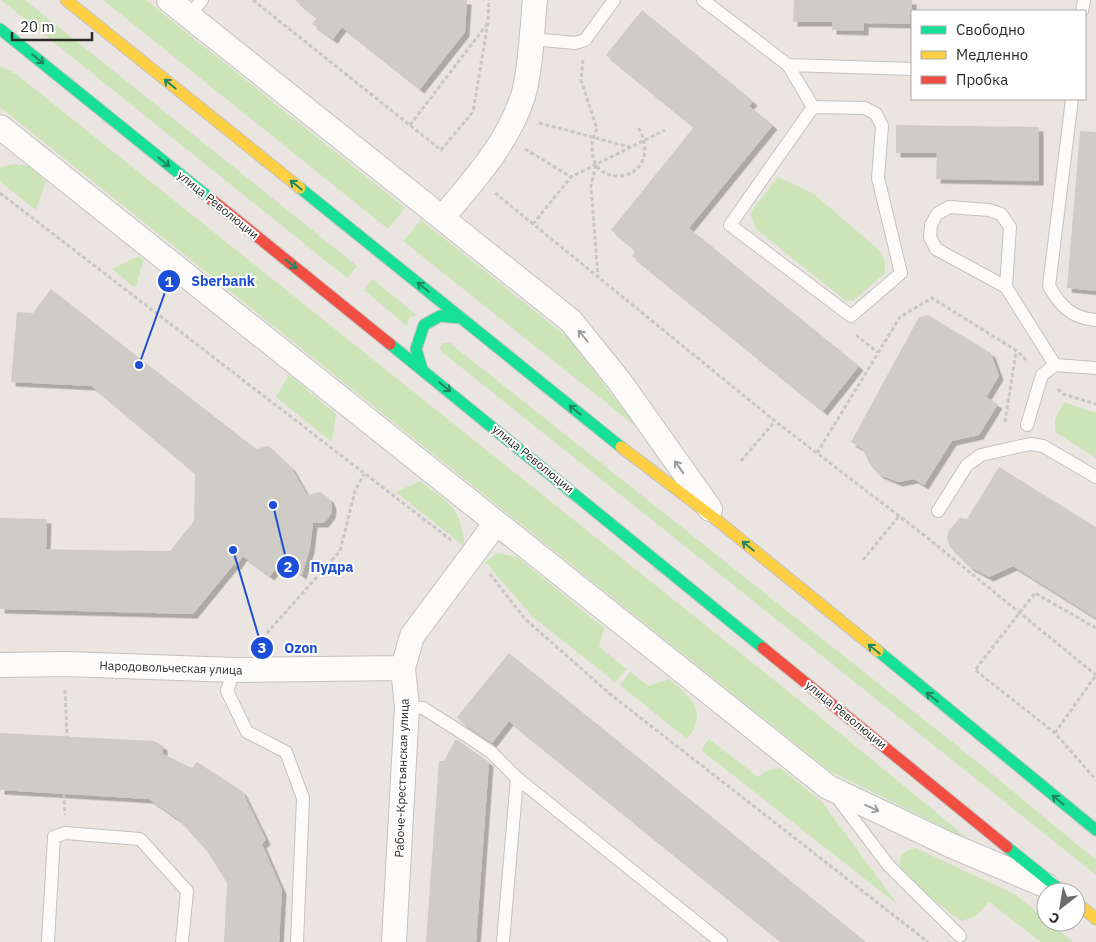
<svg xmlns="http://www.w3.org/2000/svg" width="1096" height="942" font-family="'IBM Plex Sans',sans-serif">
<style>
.green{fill:#cde4b9}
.building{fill:#cfcbc7;filter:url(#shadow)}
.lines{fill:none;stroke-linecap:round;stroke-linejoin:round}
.lane-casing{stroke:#c3c2c1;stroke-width:14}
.street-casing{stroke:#c3c2c1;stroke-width:26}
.fast-casing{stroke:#c3c2c1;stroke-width:13}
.slow-casing{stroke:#c3c2c1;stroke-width:13}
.jam-casing{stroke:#c3c2c1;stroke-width:13}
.path{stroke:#c8c7c7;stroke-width:3;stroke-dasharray:4 2.5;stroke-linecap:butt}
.lane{stroke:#fcfbfa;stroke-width:12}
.street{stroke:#fcfbfa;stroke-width:24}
.fast{stroke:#16e098;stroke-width:11}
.slow{stroke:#ffcf43;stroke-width:11}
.jam{stroke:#f24e42;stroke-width:11}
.oneway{stroke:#208662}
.oneway2{stroke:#9e9d9d}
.labels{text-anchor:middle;stroke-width:4;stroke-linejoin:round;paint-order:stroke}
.street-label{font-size:12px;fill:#2b2b2b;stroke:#fff}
.leader{fill:none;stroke:#1d4ed8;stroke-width:2}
.callout-dot{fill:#1d4ed8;stroke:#fff;stroke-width:2}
.mark-label{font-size:15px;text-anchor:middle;font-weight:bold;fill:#fff}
.callout-label{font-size:14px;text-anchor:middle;font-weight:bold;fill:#1d4ed8;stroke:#fff;stroke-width:4;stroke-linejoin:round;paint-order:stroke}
</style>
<defs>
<filter id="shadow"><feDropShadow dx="4.5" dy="4.5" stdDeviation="0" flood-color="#0004"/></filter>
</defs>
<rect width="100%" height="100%" fill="#eae5e0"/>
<path class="green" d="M1,0H25L357,266L347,278Z
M103,0H146L405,208L388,229Z
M0,66L16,74L809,708L971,841L828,770L0,107Z
M13,164L28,166L46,181L36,210L0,182V167Z
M778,177L814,194L879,250L885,261V273L853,301L845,300L757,230L750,213Z
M421,220L567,337L639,429L403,241Z
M139,256L144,260L135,288L112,269Z
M372,279L417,315L409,318L407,326L364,290Z
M442,343H450L981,765L1096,860V875L442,352L440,348Z
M289,375L336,414L332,442L276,397Z
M1064,402L1096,413V458L1055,432V419Z
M420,481C452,506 459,504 465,547L396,492Z
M498,553L517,557L604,628L599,647L627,669L615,682L533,617L485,562Z
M630,672L649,686L669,679C691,697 709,711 687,739L620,685Z
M709,739L758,777L766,771L780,768L822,802L898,905L701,750Z
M916,848L1016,895L1073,942H1041L989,902L976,916L962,921C950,914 904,878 900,866C899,862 900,858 902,855C906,850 910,849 916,848Z"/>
<path class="building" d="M295,0H467L465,32L420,89L342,27L333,39L312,24L317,18Z
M794,0H912V24L864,23V31L832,30V22H793Z
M642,10L753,101L749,106L773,125L689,228L859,366L823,411L632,256L636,251L611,230L694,127L606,55Z
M896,125L1039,127V181L936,179L937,153H896Z
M1080,131L1096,132V291L1067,288Z
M51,289L256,449L269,446L291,467L307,495L320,492L329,498L332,505L331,514L324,523H313L310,548L302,575L282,560L270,576L243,556L236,566L234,564L193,614L0,609V518L47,519L46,549L79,550L170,551L194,521L195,473L92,386L11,382L17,312L33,313Z
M928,315L991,353L999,376L986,397L998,404L979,435L952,441L924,485L914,479L898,482L879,474L870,465L863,449L851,442L919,317Z
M999,467L1096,527V618L1013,566L989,577L970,567L950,547L947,538L949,530L960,518L967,519Z
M509,653L618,741L866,942H782L509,721L492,743L464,724L457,717Z
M0,733L154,741L163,746V754L192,768L197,762L242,791L266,840L262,844L282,890L279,942H224L227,883L207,851L179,820L149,799L0,790Z
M456,739L489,762L476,942H426L439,761H444Z"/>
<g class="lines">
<g class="lane-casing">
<path id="lane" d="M703,0L788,65L813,107L730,225L851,316L901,273L878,178L882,126L876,114L865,108L813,107
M1082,11L1084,0
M189,16L202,0
M531,39L575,43L585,40L614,0
M788,65L912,69
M1072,99L1049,286C1061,307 1072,318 1096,320
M1006,287L1010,227L1001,214L989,210L949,207L937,214L931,225L930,237L936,249L1006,287L1055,365L1096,368
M1027,425L1042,375L1055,365
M938,511L967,465L981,455L1030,444L1043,446L1096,477
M234,670L227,691L247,732L286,752L303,798L297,942
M407,707L423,708L467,736L491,752L517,778L721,942
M836,796L889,866L960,936
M48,942L54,837L65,833L140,839L187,891L182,942
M503,942L517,778"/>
</g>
<g class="street-casing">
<path id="street" d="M169,0L571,321L620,382L710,509
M0,127L828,787L950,845L1047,886
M443,217C474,180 508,143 523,96C531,69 532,28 535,0
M0,665L66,664L234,670L403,668
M394,942L407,707L403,668L412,636L496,523"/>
</g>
<g class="fast-casing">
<path id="fast" d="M0,29L212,200
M300,188L621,447
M390,344L763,648
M422,369L416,349L424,325L440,316L461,318
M878,651L1096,830
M1007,847L1063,892"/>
</g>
<g class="slow-casing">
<path id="slow" d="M66,0L300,188
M621,447L718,521L878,651
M1076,902L1096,919"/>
</g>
<g class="jam-casing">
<path id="jam" d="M212,200L390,344
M763,648L1007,847"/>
</g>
<path class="path" d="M253,0L441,150L473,112L488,22L489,0
M583,60L581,80L597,129C586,148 593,178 620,176C648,173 650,143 637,126
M539,123L630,147
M410,125L488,23
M525,149L571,177
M596,165L591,186L598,277
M0,193L451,540
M495,193L775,421L924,535L1096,675
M533,224L571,177L665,130
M856,335L877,352
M1058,389L1063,394L1096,404
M1005,422L1016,352
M817,453L900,317L932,298L1017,351L1027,361
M741,461L775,421
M863,560L899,516
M490,574L525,619L610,694L928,942
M1096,628L1035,593L975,670L1055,733L1096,780
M258,643L340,551L355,491L364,474
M65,690L67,737
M1055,733L1096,675
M64,794L65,815"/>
<use href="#lane" class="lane"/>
<use href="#street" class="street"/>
<use href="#fast" class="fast"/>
<use href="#slow" class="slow"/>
<use href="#jam" class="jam"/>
</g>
<defs><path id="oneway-shaft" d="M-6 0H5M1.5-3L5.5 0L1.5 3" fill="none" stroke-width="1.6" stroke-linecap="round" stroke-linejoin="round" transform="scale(1.25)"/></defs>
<g class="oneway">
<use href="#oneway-shaft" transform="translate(38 59) rotate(39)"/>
<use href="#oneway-shaft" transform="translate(170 84) rotate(-141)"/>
<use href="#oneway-shaft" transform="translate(164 162) rotate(39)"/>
<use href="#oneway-shaft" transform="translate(296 185) rotate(-141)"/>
<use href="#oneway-shaft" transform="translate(291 264) rotate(39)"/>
<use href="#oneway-shaft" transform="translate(423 287) rotate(-141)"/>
<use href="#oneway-shaft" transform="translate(445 387) rotate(39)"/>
<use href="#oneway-shaft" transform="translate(575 410) rotate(-141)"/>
<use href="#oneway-shaft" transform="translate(748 546) rotate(-141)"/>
<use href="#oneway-shaft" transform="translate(874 649) rotate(-141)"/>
<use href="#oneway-shaft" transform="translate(932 697) rotate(-141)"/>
<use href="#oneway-shaft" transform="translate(1058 800) rotate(-141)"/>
</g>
<g class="oneway2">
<use href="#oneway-shaft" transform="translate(583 336) rotate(-129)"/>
<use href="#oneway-shaft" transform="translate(679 467) rotate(-125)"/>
<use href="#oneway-shaft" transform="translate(872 808) rotate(25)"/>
</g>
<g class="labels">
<g class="street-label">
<text transform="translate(218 205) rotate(39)" y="4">улица Революции</text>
<text transform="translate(533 459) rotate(39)" y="4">улица Революции</text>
<text transform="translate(171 668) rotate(2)" y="4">Народовольческая улица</text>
<text transform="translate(846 715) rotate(39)" y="4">улица Революции</text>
<text transform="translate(402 778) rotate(-88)" y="4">Рабоче-Крестьянская улица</text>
</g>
</g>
<path class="leader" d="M139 365L169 281M273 505L288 567M233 550L262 648"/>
<g class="callout-dot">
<circle cx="139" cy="365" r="5"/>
<circle cx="273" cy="505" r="5"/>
<circle cx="233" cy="550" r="5"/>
<circle cx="169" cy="281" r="12"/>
<circle cx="288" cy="567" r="12"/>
<circle cx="262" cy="648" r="12"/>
</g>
<g class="mark-label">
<text x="169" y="287">1</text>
<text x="288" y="572">2</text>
<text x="262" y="653">3</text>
</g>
<g class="callout-label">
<text x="223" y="286">Sberbank</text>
<text x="332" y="572">Пудра</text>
<text x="301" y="653">Ozon</text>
</g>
<rect x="911" y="10" width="175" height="90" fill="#ffffff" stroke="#aaaaaa"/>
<rect x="921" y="26" width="25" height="8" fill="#16e098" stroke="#aaaaaa"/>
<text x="956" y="35" font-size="15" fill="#2b2b2b">Свободно</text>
<rect x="921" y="51" width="25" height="8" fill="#ffcf43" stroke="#aaaaaa"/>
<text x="956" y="60" font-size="15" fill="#2b2b2b">Медленно</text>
<rect x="921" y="76" width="25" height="8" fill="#f24e42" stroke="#aaaaaa"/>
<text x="956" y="85" font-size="15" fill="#2b2b2b">Пробка</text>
<g transform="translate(1061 907) rotate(211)"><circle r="24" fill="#ffffff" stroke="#aaaaaa"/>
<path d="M0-4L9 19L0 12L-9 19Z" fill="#6e6c6a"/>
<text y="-8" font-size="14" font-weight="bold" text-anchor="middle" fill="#2b2b2b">С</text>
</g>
<path d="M12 32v8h80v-8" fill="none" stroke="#2b2b2b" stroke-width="2.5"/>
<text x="20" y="32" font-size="15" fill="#2b2b2b" stroke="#ffffff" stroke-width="4" paint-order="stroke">20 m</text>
</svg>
